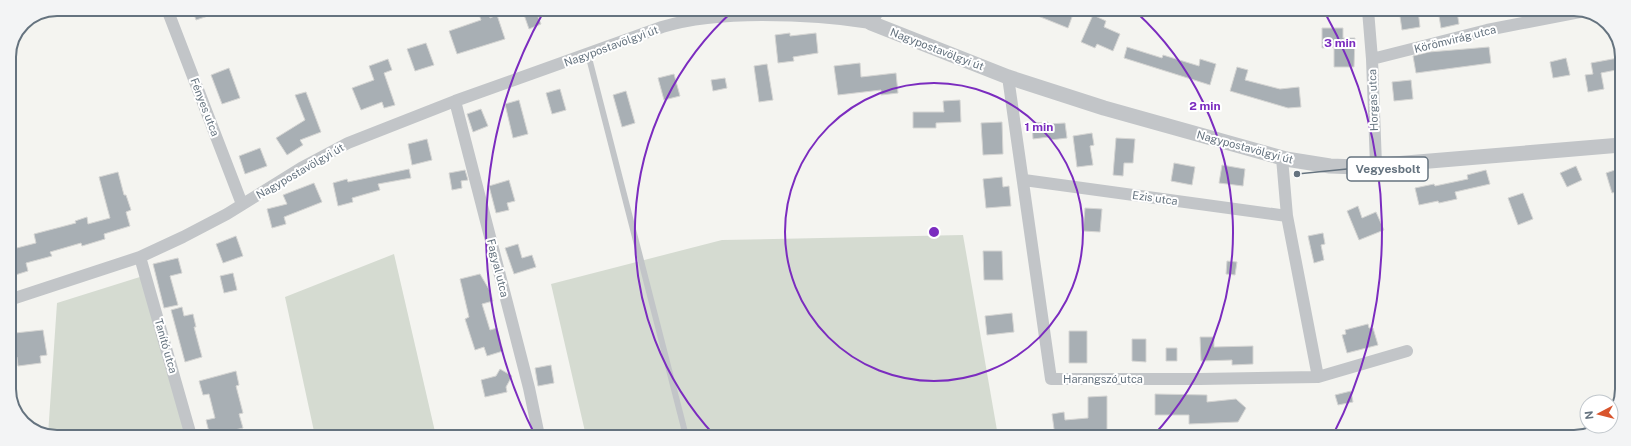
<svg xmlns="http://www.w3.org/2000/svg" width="1631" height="446" font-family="'Public Sans',sans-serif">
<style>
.green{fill:#d5dbd1}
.building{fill:#a8afb4;stroke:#d5d5d3}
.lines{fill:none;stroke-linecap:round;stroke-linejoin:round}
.service{stroke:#c2c5c8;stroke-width:6}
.minor{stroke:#c2c5c8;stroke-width:12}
.tertiary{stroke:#c2c5c8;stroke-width:15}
.ring{fill:none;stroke:#7b2cbf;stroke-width:2}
.labels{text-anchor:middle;stroke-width:4;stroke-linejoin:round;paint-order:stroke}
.street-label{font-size:11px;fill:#65737f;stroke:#fff}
.rim{fill:none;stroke:#65737f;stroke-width:2}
.centre{fill:#7b2cbf;stroke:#fff;stroke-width:2}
.ring-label{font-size:12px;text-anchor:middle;font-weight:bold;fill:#7b2cbf;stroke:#fff;stroke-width:4;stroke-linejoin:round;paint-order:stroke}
.leader{fill:none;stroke:#65737f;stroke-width:1.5}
.callout-dot{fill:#65737f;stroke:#fff;stroke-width:1.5}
.callout{fill:#fff;stroke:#65737f;stroke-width:1.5}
.callout-label{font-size:12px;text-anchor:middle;font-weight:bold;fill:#65737f}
</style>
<rect width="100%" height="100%" fill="#f4f4f0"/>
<path class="green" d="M963,235L998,436H586L551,284L722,240Z
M394,254L436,436H315L285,297Z
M143,276L187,436L48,435L57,303Z"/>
<path class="building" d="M192,9H223V11L196,20Z
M477,9H488L490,18L497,15L505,39L457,54L449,31L481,20Z
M522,9L535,10L541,24L529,29Z
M1023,10H1054L1072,17L1068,28Z
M1399,10H1418L1420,27L1402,30Z
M1438,10H1451V13L1457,12L1459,24L1441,28Z
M1093,15L1106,21L1104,27L1120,34L1113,51L1097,44L1095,48L1081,42Z
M1322,28H1343V38H1355L1354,67H1334V47L1322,48Z
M790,33V36L816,33L818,53L793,57L794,61L778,63L775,35Z
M426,43L434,65L415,71L407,49Z
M1127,47L1162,58L1163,55L1199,66L1200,59L1216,64L1210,85L1124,58Z
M1489,47L1491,63L1416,73L1413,56L1429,52Z
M1566,58L1570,75L1553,78L1550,62Z
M1618,58L1621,69L1601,73L1604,89L1588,92L1585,75L1593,74L1591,63Z
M388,59L392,70L384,73L395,105L384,108L382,102L361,110L352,88L374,80L369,66Z
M860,63L861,77L896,73L898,93L881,95V90L838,95L834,66Z
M767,64L773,100L759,102L754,66Z
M1237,67L1248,70L1245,80L1280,89L1299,87L1301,107L1288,108L1230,91Z
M229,68L240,98L222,104L211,75Z
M674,74L680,96L664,100L658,78Z
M725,78L727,88L713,91L711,80Z
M1411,80L1413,99L1394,101L1392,82Z
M560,89L566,110L552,114L546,93Z
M626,91L635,123L622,127L613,95Z
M306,92L321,132L300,140L303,145L287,155L276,138L305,120L295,95Z
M519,100L528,134L513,138L505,104Z
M960,100L961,122L936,123V128H913V112H944L943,101Z
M481,109L488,126L473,132L467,114Z
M1002,122L1003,154L983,155L981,123Z
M1048,122V124L1065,123L1067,138L1050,140L1049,137L1033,139L1032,123Z
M1092,133L1094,145L1090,146L1093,165L1077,167L1073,136Z
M1116,138L1135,139L1133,163H1124L1123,176L1113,175Z
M427,139L432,160L412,165L408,144Z
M260,148L267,166L245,174L239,156Z
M1174,163L1195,167L1192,185L1171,181Z
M1222,165L1245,169L1243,186L1219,183Z
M1576,166L1582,180L1567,187L1560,173Z
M1621,168V191L1612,193L1606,173Z
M409,169L411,178L378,184L380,190L352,198L353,202L338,206L333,183L347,179L348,182Z
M465,170L468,180L461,181L462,188L452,190L449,173Z
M1486,170L1490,184L1455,192L1457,199L1439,203L1438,201L1419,205L1415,188L1434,184L1435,186L1468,179L1467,175Z
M118,172L124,195H126L131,210L126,212L130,226L104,234L105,239L82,246L81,243L50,252L52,256L26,263L28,271L9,277V250L36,243L34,234L76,223L75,221L87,217L88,224L110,218L99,177Z
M1002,177L1003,187L1009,186L1011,206L986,208L983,179Z
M509,180L515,201L507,203L509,210L496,213L489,186Z
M314,183L322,202L284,217L286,224L272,228L267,209L287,204L283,195Z
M1523,193L1533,219L1518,225L1508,198Z
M1358,206L1362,218L1376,212L1384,230L1359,240L1347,211Z
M1085,208L1102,209L1100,232L1083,231Z
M1323,233L1325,244L1321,245L1324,260L1314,263L1308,236Z
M236,236L243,256L223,263L216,244Z
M518,244L522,258L532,255L536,267L514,274L505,248Z
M983,251H1002L1003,280H984Z
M178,258L182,273L170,276L178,305L164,308L153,264Z
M1227,261L1237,262L1235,275L1226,274Z
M233,273L237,290L224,293L220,276Z
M480,274L490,291L493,301L482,304L490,330L497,328L503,351L487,356L484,347L475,350L465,319L469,317L460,279Z
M182,307L184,316L193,314L196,327H194L202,357L185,362L171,310Z
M1012,313L1014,332L987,335L985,316Z
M1368,324L1369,328H1373L1378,345L1347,353L1342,335L1346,334L1345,330Z
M43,330L47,355L40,356L41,363L18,366L17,357L9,358V339L15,338V333Z
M1069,331H1087V363H1069Z
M1200,337H1214V347L1253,346V364L1232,365V360L1201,361Z
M1132,339H1146V362L1132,361Z
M1166,348H1177V361H1166Z
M551,365L554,383L538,386L535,368Z
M500,369L512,376L506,387L507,392L485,397L481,380L496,376Z
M236,371L239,385L236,386L243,413L239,414L243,428L210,436L206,420L215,418L209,394L203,395L199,381Z
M1351,391L1353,402L1338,405L1335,395Z
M1155,394L1207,395V402L1236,399L1246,408L1238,422L1189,424V415H1155Z
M1107,396V430H1076L1077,436H1055L1052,414L1064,412L1065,420L1088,418V397Z"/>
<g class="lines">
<path class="service" d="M588,54L686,436"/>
<path class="minor" d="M167,9L242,204
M1368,10L1372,59L1376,165
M1372,59L1487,30L1585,11
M1008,77L1051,379H1200L1318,377L1407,351
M455,101L529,388L539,436
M1282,158L1287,216L1318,377
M1024,180L1287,216
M140,257L191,436
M9,300L140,257L183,237L227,214L301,168L348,143L455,101L662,27C695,17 728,15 762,15C799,15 834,17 871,23L879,10"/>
<path class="tertiary" d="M863,10L871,23L1008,77L1104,108L1286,159L1330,166L1358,167L1621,145"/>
</g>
<g class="ring">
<circle cx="934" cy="232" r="149"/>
<path d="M715 436A299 299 0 0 1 734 10M1136 12A299 299 0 0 1 1153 436"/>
<path d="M535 435A448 448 0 0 1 544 11M1324 11A448 448 0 0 1 1333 435"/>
</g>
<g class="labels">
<g class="street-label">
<text transform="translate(1455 39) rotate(-14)" y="4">Körömvirág utca</text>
<text transform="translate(611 46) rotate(-20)" y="4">Nagypostavölgyi út</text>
<text transform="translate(937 49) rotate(21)" y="4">Nagypostavölgyi út</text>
<text transform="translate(1373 100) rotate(-92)" y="4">Horgas utca</text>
<text transform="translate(205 107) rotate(69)" y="4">Fényes utca</text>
<text transform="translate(1245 147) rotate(15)" y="4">Nagypostavölgyi út</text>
<text transform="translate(300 171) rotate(-30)" y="4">Nagypostavölgyi út</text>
<text transform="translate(1155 198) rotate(8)" y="4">Ezis utca</text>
<text transform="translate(498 268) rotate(76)" y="4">Fagyal utca</text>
<text transform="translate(166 346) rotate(74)" y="4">Tanító utca</text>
<text x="1103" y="383">Harangszó utca</text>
</g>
</g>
<path d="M0 0H1631V446H0ZM57 16H1574A41 41 0 0 1 1615 57V389A41 41 0 0 1 1574 430H57A41 41 0 0 1 16 389V57A41 41 0 0 1 57 16Z" fill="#f3f4f5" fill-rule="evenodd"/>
<path class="rim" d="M57 16H1574A41 41 0 0 1 1615 57V389A41 41 0 0 1 1574 430H57A41 41 0 0 1 16 389V57A41 41 0 0 1 57 16Z"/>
<circle cx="934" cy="232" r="6" class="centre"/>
<g class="ring-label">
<text x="1340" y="47">3 min</text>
<text x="1205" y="110">2 min</text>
<text x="1039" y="131">1 min</text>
</g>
<path class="leader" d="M1297 174L1347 169"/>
<circle class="callout-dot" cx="1297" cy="174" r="4"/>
<rect class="callout" x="1347" y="157" width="81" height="24" rx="4"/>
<g class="callout-label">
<text x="1388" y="173">Vegyesbolt</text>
</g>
<g transform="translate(1599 414) rotate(263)"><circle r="19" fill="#ffffff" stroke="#c1c7cc"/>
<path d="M0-3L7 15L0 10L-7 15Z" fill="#d8542c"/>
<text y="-6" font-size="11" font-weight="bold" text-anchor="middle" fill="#65737f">N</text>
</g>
</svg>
